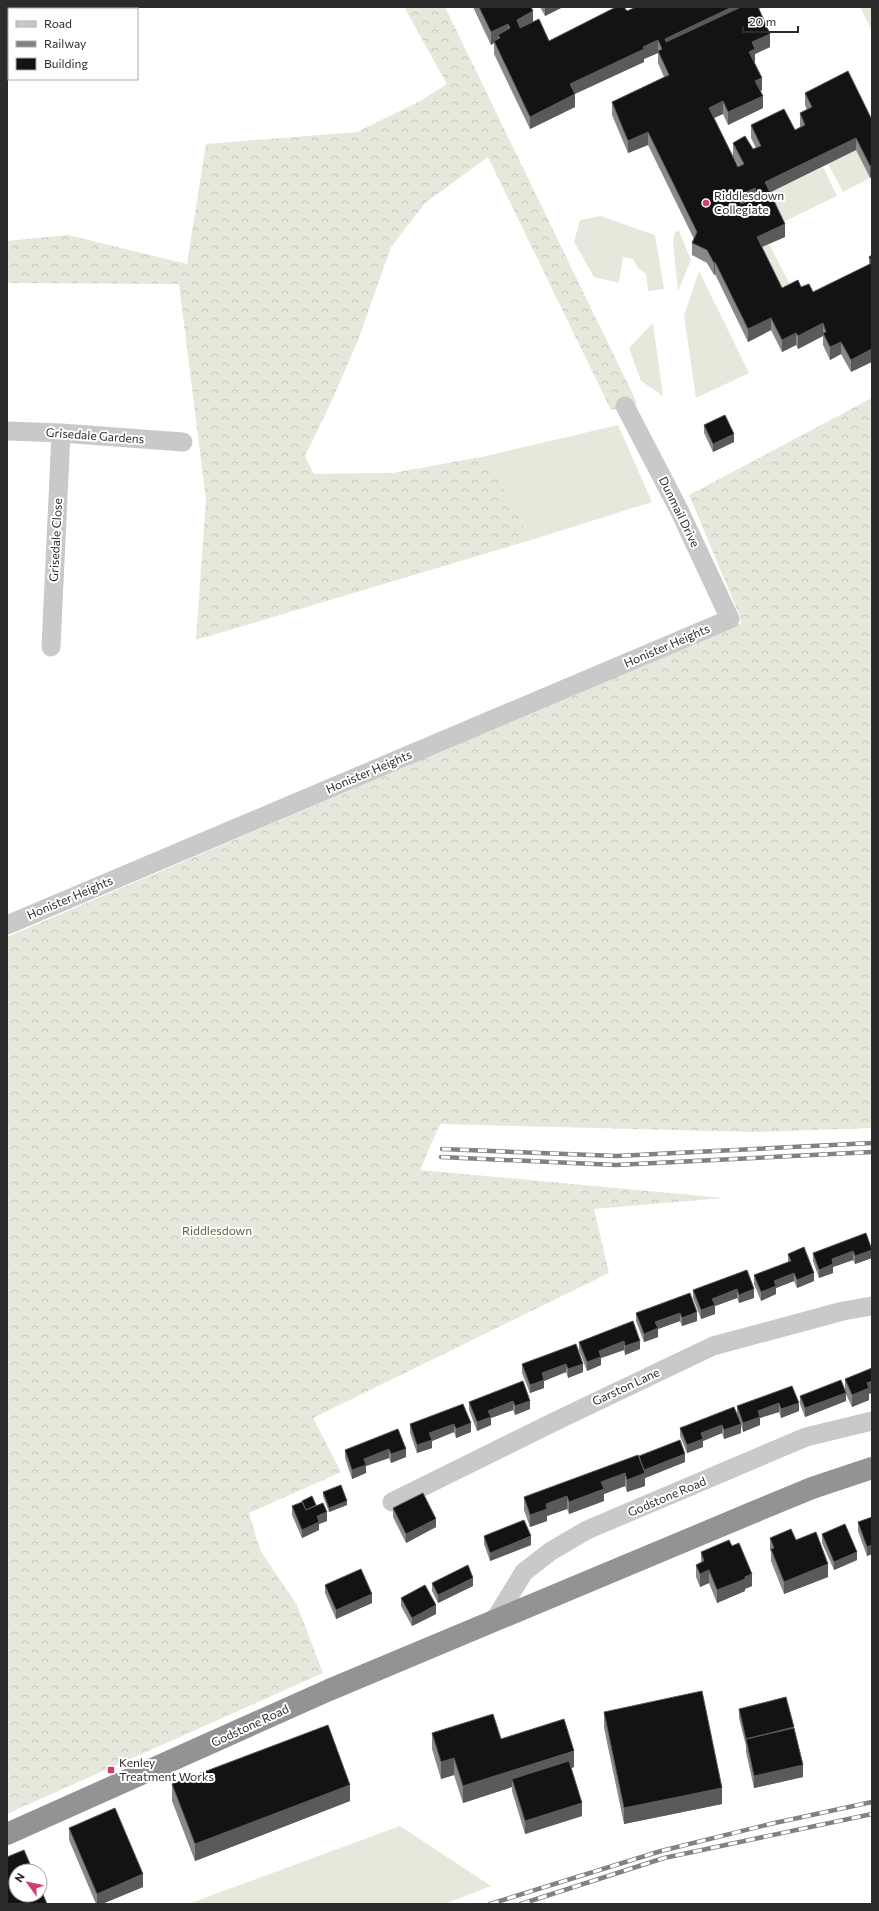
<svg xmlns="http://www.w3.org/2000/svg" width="879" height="1911" font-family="Commissioner,sans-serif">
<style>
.grass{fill:#e5e9db}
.forest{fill:url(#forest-crowns)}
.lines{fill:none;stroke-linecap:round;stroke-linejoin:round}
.street{stroke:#c9c9c9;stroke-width:19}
.highway{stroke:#939393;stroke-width:22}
.rail-casing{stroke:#818181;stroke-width:4.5}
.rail{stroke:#fff;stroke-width:3;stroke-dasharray:9;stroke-linecap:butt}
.wall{fill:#898989}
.shaded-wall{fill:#5a5a5a}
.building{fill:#131313;stroke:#5a5a5a;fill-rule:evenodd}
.poi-dot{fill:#d33e6c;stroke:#fff;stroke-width:1.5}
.labels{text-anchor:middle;stroke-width:4;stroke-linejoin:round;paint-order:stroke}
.poi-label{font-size:12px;fill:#2c2c2c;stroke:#fff;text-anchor:start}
.street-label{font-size:12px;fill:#2c2c2c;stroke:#fff}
.park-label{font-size:12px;fill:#58633e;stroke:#fff}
</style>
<defs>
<pattern id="forest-crowns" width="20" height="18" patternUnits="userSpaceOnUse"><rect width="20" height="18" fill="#e5e9db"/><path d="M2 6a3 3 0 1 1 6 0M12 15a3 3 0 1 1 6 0" fill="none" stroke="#c5c8bc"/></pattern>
</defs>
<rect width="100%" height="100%" fill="#fff"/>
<path class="grass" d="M860,7H872V31Z
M856,150L870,178L843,192L828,164Z
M823,167L837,196L779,224L765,195Z
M600,216L655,235L664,289L648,291L646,274L638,268L633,259L623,257L619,283L594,277L574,242L580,220Z
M679,231L691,260L678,291L673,243L675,232Z
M769,244L795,294L782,300L757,249Z
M699,271L749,373L696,398L684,316Z
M653,323L663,396L641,381L629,348Z
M618,425L652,502L531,540L486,456Z
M400,1826L491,1886L445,1904H188Z"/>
<path class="forest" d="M404,7H445L637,403L611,410L488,157L425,203L391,247L358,340L334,396L305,456L314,474L393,473L486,456L531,540L196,640L206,500L179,284L7,283V241L68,235L187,264L206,144L357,132L420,101L447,84Z
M872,398V1128L753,1132L440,1124L420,1170L724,1198L594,1209L609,1273L313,1418L341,1472L249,1513L260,1550L297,1605L323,1673L7,1814V937L741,623L739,614L689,495Z"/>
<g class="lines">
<path class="street" d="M7,431L61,433L183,442
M51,647L61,433
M7,925L730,619L679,510L625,406
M392,1502L560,1419L713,1346L843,1311L872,1306
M494,1621L524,1572L551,1551L587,1530L806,1437L872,1421"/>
<path class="highway" d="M7,1834L329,1690L754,1512L812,1488L872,1468"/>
<g class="rail-casing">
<path id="rail" d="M442,1149L617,1156L872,1143
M441,1157L616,1165L872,1152
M490,1904L661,1851L770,1824L872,1802
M521,1904L664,1858L872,1814"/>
</g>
<use href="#rail" class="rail"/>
</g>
<path class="wall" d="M473,7H531L533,22L549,41L627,11L636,7H763L759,9L770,47L755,54V62H754L762,90L760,91L763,108L728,125L723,114L714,118L738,167H739L733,156V143L753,149L756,148L751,138V125L795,130L800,127V113L807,110L805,105V93L872,120L870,178L856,150L770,192L785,237L762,247L782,288L801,287L813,292L869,265V257L872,255L851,372L841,354L830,360L823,345V336L798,349L796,345L782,352L771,330L748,342L715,274L714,275L707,263L692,255V243L694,239L648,145L628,153L612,115V102L664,77L658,63V53L644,59V62L575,94V107L530,129L494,54V43L491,45Z
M540,7H563L545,16Z
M704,425L734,442L713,452L704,433Z
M866,1233L872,1258L855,1264L853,1260L833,1267V1273L819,1278L813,1261V1253Z
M788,1254L814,1281L797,1288L794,1281L776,1288V1294L761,1301L754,1284V1275L788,1262Z
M747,1270L754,1298L739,1303L737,1298L715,1306V1314L701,1319L693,1298V1290Z
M690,1293L697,1321L682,1326L680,1321L658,1329V1337L644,1342L636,1321V1313Z
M633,1321L640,1349L625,1355L624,1350L601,1358V1365L587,1371L579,1350V1342Z
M576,1344L583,1372L568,1378L566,1372L544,1381V1388L530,1393L522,1373V1364Z
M845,1379L869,1394V1400L852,1407L845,1392Z
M523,1381L530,1409L515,1415L513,1410L491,1418V1425L477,1431L469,1410V1402Z
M792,1386L799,1411L781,1418L779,1412L760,1418V1425L743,1432L741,1425V1433L724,1439L722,1433L703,1441V1447L687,1453L680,1436V1428L737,1414V1406Z
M800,1396L846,1401L805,1417L800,1404Z
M463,1404L471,1432L456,1438L454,1432L432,1441V1448L417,1453L410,1433V1424Z
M398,1429L406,1457L391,1463L389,1458L366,1466V1473L352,1479L345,1458V1450Z
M639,1457L685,1462L645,1478V1486L627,1492L625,1486L604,1494V1501L569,1514L567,1509L547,1516V1521L530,1527L524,1510V1497Z
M323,1492L347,1505L329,1512L323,1496Z
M316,1505L327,1521L319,1524V1530L302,1538L292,1515V1506Z
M393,1508L436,1527L406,1543L393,1517Z
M872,1517V1554L867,1556L858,1531V1522Z
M822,1534L857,1560L834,1570L822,1543Z
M484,1536L531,1545L490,1561L484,1544Z
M770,1538L796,1540L828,1577L784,1594L771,1561V1552L770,1550Z
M732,1546L752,1586L745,1589V1591L717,1603L709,1583L700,1587L696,1577V1565L701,1563V1552Z
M432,1583L473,1586L438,1603L432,1591Z
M325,1585L372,1603L336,1619L325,1593Z
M401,1598L436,1614L412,1626L401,1606Z
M739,1709L794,1728L803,1777L754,1788L746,1752V1746L739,1718Z
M604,1712L722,1804L624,1824L604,1728Z
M432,1733L501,1739L574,1767L571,1768L582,1816L525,1834L512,1791V1787L463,1803L454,1775L441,1779L432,1749Z
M172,1784L350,1801L195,1861L172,1801Z
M69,1828L143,1887L102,1904H96L69,1840Z"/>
<path class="shaded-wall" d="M545,7H563L545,16Z
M732,7H758L665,52V39Z
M533,11V24L517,32V20Z
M508,24V36L500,38L498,35V41H494V43L491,45V32Z
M770,34V47L755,54V62L749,65V52L752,42Z
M658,40V53L644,59V62L570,96V84L643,47Z
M762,78V90L755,94V81Z
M575,94V107L530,129V117Z
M763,96V108L728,125V112Z
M723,101V114L709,120V108Z
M648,132V145L628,153V141Z
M856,138V150L765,195V182Z
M872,165V177L870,178V166Z
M755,188V200L738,208V196Z
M785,224V237L757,249V237Z
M872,258V270L870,271V259Z
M715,262V274L714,275V263Z
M771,318V330L748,342V329Z
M823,323V336L798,349V336Z
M796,333V345L782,352V340Z
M841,342V354L830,360V347Z
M872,349V362L851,372V360Z
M734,434V442L713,452V444Z
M872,1250V1258L855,1264V1256Z
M853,1251V1260L833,1267V1273L819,1278V1270L832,1259Z
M794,1273V1281L776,1288V1294L761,1301V1292L774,1281Z
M814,1273V1281L797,1288V1280Z
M737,1289V1298L715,1306V1314L701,1319V1310L712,1299Z
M754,1289V1298L739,1303V1295Z
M697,1312V1321L682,1326V1318Z
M680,1313V1321L658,1329V1337L644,1342V1334L655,1322Z
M624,1341V1350L601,1358V1365L587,1371V1362L599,1351Z
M640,1341V1349L625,1355V1346Z
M566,1364V1372L544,1381V1388L530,1393V1385L542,1373Z
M583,1364V1372L568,1378V1369Z
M872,1381V1393L869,1394V1400L852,1407V1395L867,1383Z
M846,1393V1401L805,1417V1408Z
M513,1401V1410L491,1418V1425L477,1431V1422L488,1411Z
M530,1401V1409L515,1415V1406Z
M779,1403V1412L760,1418V1425L743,1432V1423L758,1411Z
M799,1403V1411L781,1418V1409Z
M471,1423V1432L456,1438V1429Z
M454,1424V1432L432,1441V1448L417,1453V1445L429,1433Z
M741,1424V1433L724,1439V1430Z
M722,1425V1433L703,1441V1447L687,1453V1445L701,1433Z
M389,1449V1458L366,1466V1473L352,1479V1470L364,1459Z
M406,1449V1457L391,1463V1454Z
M685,1454V1462L645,1478V1486L627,1492V1480L644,1473V1470Z
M625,1473V1486L604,1494V1501L569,1514V1502L601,1482Z
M567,1496V1509L547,1516V1521L530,1527V1515L546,1504Z
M347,1501V1505L329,1512V1508Z
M327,1512V1521L319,1524V1530L302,1538V1530L317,1516Z
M436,1519V1527L406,1543V1534Z
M531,1536V1545L490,1561V1553Z
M872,1545V1554L867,1556V1547Z
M857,1552V1560L834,1570V1562Z
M828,1564V1577L784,1594V1582Z
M709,1570V1583L700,1587V1574Z
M752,1574V1586L745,1589V1591L717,1603V1590Z
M473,1578V1586L438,1603V1595Z
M372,1594V1603L336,1619V1610Z
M436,1605V1614L412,1626V1618Z
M794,1727V1735L746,1740V1739Z
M574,1751V1767L514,1787L512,1779V1787L463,1803V1786Z
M454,1758V1775L441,1779V1762Z
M803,1765V1777L754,1788V1776Z
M350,1785V1801L195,1861V1844Z
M722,1788V1804L624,1824V1808Z
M582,1803V1816L525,1834V1821Z
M143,1874V1887L102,1904H97V1894Z"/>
<path class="building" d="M479,7H531L533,11L517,20L520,28L539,19L549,41L616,7H624L627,11L636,7H732L665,39L666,42L741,7H758L770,34L752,42L755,49L749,52L762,78L755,81L763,96L728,112L723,101L709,108L738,167L744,164L733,143L745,136L753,149L761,146L751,125L784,109L795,130L805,125L800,113L812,107L805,93L848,71L872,120V165L870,166L856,138L765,182L785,224L757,237L782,288L798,280L801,287L809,284L813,292L872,263V349L851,360L841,342L830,347L823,333L826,332L823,323L798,336L796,333L782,340L771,318L748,329L715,262L714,263L707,250L692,243L697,232L648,132L628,141L612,102L669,75L658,51L662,49L658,40L643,47L644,49L570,84L575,94L530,117L494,41L500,38L498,35L510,28L508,24L491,32ZM755,188L758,197L741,204L738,196Z
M872,255V258L870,259L869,257Z
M725,415L734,434L713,444L704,425Z
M866,1233L872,1250L855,1256L853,1251L832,1259L833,1264L819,1270L813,1253Z
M804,1247L814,1273L797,1280L794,1273L774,1281L776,1286L761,1292L754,1275L791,1261L788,1254Z
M747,1270L754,1289L739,1295L737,1289L712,1299L715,1305L701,1310L693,1290Z
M690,1293L697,1312L682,1318L680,1313L655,1322L658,1328L644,1334L636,1313Z
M633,1321L640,1341L625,1346L624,1341L599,1351L601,1357L587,1362L579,1342Z
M576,1344L583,1364L568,1369L566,1364L542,1373L544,1380L530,1385L522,1364Z
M872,1368V1381L867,1383L869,1388L852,1395L845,1379Z
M841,1380L846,1393L805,1408L800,1396Z
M523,1381L530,1401L515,1406L513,1401L488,1411L491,1417L477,1422L469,1402Z
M792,1386L799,1403L781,1409L779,1403L758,1411L760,1417L743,1423L737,1406Z
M463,1404L471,1423L456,1429L454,1424L429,1433L432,1440L417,1445L410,1424Z
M734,1407L741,1424L724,1430L722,1425L701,1433L703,1439L687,1445L680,1428Z
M398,1429L406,1449L391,1454L389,1449L364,1459L366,1465L352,1470L345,1450Z
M680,1440L685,1454L644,1470L639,1456Z
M638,1455L645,1473L627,1480L625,1473L601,1482L604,1489L569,1502L567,1496L546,1504L547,1509L530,1515L524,1497Z
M341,1485L347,1501L329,1508L323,1492Z
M423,1493L436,1519L406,1534L393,1508Z
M312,1496L316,1505L306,1510L302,1501Z
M302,1502L306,1510L323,1503L327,1512L317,1516L319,1522L302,1530L292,1506Z
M872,1517V1545L867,1547L858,1522Z
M524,1520L531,1536L490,1553L484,1536Z
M845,1524L857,1552L834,1562L822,1534Z
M791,1529L796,1540L816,1532L828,1564L784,1582L771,1549L774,1548L770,1538Z
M729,1540L732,1546L739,1543L752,1574L745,1577V1579L717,1590L709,1570L700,1574L696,1565L704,1561L701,1552Z
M468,1565L473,1578L438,1595L432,1583Z
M361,1569L372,1594L336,1610L325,1585Z
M425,1585L436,1605L412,1618L401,1598Z
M702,1691L722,1788L624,1808L604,1712Z
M786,1697L794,1727L746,1739L739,1709Z
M493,1714L501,1739L564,1719L574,1751L463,1786L454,1758L441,1762L432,1733Z
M328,1725L350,1785L195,1844L172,1784Z
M794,1728L803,1765L754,1776L746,1739Z
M569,1761L582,1803L525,1821L512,1779Z
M115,1808L143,1874L97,1894L69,1828Z
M24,1850L33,1871H16V1895H40V1887L47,1904H7V1857Z"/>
<g class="poi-dot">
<circle cx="706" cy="203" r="4"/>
<rect x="107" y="1766" width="8" height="8" rx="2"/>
</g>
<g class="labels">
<g class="poi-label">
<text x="714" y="200">Riddlesdown<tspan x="714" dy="14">Collegiate</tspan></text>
<text x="119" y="1767">Kenley<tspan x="119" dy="14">Treatment Works</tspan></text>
</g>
<g class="street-label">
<text transform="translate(95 436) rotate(4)" y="4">Grisedale Gardens</text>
<text transform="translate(679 512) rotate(64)" y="4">Dunmail Drive</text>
<text transform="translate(56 540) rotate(-87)" y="4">Grisedale Close</text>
<text transform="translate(667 646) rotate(-23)" y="4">Honister Heights</text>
<text transform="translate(369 772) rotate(-23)" y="4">Honister Heights</text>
<text transform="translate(70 898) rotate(-23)" y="4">Honister Heights</text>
<text transform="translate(626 1387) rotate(-25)" y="4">Garston Lane</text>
<text transform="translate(667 1497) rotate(-23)" y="4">Godstone Road</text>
<text transform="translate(250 1726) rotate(-25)" y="4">Godstone Road</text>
</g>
<g class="park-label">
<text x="217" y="1235">Riddlesdown</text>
</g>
</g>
<rect width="879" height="1911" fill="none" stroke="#2c2c2c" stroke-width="16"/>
<rect x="8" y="8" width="130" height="72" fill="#ffffff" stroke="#ababab"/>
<rect x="16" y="21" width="20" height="6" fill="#c9c9c9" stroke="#ababab"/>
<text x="44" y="28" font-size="12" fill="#2c2c2c">Road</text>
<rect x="16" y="41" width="20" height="6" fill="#818181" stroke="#ababab"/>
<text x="44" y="48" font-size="12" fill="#2c2c2c">Railway</text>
<rect x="16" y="58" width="20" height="12" fill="#131313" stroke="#ababab"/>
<text x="44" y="68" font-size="12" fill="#2c2c2c">Building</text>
<g transform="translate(28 1883) rotate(303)"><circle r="19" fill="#ffffff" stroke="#ababab"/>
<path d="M0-3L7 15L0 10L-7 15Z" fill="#d33e6c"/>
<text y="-6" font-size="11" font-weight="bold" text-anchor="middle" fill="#2c2c2c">N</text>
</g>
<path d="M743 26v6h55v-6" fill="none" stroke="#2c2c2c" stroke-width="2"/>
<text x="749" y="26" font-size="12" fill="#2c2c2c" stroke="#ffffff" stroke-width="3" paint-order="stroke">20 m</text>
</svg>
